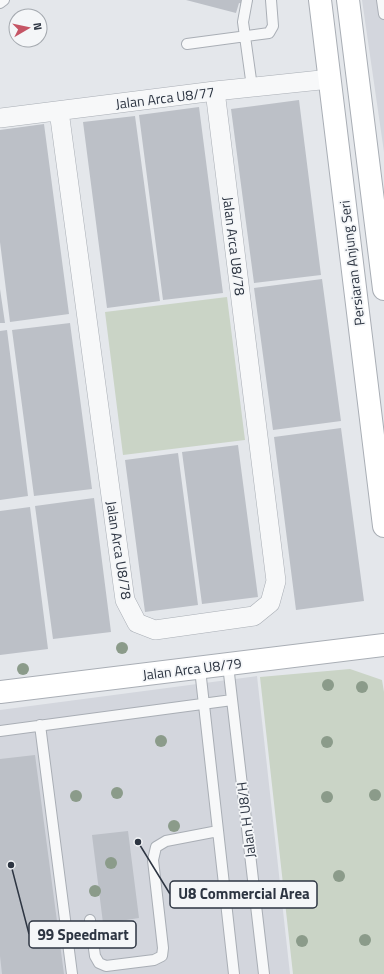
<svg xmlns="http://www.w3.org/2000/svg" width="384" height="974" font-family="'Titillium Web',sans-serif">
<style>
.built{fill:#d3d6dd}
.green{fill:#cad4c6}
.building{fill:#bcc0c7}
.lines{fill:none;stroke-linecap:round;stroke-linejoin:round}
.lane-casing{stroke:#a9aeb5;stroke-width:12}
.street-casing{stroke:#a9aeb5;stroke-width:20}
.secondary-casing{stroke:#a9aeb5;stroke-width:24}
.lane{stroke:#f7f8f9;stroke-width:10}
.street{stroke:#f7f8f9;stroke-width:19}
.secondary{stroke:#fff;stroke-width:22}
.tree{fill:#8b9b8a}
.labels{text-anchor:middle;stroke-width:3.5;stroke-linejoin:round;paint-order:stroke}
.street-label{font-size:14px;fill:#2d3542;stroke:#f4f6f8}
.leader{fill:none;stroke:#2d3542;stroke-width:1.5}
.callout-dot{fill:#2d3542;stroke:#f4f6f8;stroke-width:1.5}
.callout{fill:#f4f6f8;stroke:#2d3542;stroke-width:1.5}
.callout-label{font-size:15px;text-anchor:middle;font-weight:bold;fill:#2d3542}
</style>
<rect width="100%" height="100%" fill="#e4e7eb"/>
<path class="built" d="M362,0H384V152Z
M257,676L290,974H0V710Z"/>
<path class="green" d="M227,297L245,440L123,455L105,312Z
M350,669L382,680L384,692V974H293L260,677Z"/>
<path class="building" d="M186,0H253L251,6L239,3L236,13Z
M299,100L321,275L254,283L231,109Z
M199,107L223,293L163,300L139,115Z
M135,116L160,301L107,308L83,122Z
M44,124L69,314L10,322L0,242V130Z
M322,279L341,421L273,430L254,288Z
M0,289L5,323H0Z
M70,323L92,489L34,496L12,330Z
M7,330L28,496L0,500V331Z
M341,428L364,601L296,610L274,437Z
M238,445L258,597L202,604L182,452Z
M178,453L198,605L145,612L125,460Z
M94,498L111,632L53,639L35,506Z
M30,507L48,649L0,655V511Z
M35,755L64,974H2L0,956V759Z
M128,831L139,918L120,921L123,945L106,947L92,835Z"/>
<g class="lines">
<g class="lane-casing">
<path id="lane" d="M247,0L243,22L252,87
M382,0L384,14
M0,3L4,0
M187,44L269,33L273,26L271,0
M228,665L264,974
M200,669L234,974
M40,725L72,974
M0,731L232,700
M90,920L95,956L99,963L106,966L154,960L162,956L163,948L153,860L156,847L166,841L218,831"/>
</g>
<g class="street-casing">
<path id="street" d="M59,111L125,600L137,623L155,630L254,616L270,603L276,581L215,91
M0,118L215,91L330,79"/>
</g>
<g class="secondary-casing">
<path id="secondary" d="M320,0L384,526
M348,0L384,289
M0,692L384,645"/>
</g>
<use href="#lane" class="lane"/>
<use href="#street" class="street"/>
<use href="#secondary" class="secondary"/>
</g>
<g class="tree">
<circle cx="122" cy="648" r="6"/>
<circle cx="23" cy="669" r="6"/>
<circle cx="328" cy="685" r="6"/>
<circle cx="362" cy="687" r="6"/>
<circle cx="161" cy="741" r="6"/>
<circle cx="327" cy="742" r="6"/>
<circle cx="117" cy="793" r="6"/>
<circle cx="375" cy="795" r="6"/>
<circle cx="76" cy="796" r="6"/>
<circle cx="327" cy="797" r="6"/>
<circle cx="174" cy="826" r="6"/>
<circle cx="111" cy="863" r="6"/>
<circle cx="339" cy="876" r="6"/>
<circle cx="95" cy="891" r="6"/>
<circle cx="365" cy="940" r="6"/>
<circle cx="302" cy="941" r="6"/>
</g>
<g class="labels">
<g class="street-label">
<text transform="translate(165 98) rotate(-7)" y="5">Jalan Arca U8/77</text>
<text transform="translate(234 246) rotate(83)" y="5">Jalan Arca U8/78</text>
<text transform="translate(352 263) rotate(-97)" y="5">Persiaran Anjung Seri</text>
<text transform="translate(119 550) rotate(81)" y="5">Jalan Arca U8/78</text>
<text transform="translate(192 669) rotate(-7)" y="5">Jalan Arca U8/79</text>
<text transform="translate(246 820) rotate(-97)" y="5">Jalan H U8/H</text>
</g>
</g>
<path class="leader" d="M138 842L170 894M11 865L29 934"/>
<g class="callout-dot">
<circle cx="138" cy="842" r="4"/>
<circle cx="11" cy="865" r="4"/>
</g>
<g class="callout">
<rect x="170" y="881" width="147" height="27" rx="4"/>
<rect x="29" y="921" width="107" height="27" rx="4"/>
</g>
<g class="callout-label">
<text x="244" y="899">U8 Commercial Area</text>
<text x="83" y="940">99 Speedmart</text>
</g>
<g transform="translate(28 28) rotate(81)"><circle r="19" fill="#f4f6f8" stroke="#a4a9af"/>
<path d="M0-3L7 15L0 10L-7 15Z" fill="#c55565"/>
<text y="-6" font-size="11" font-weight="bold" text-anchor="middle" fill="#2d3542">N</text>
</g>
</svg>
